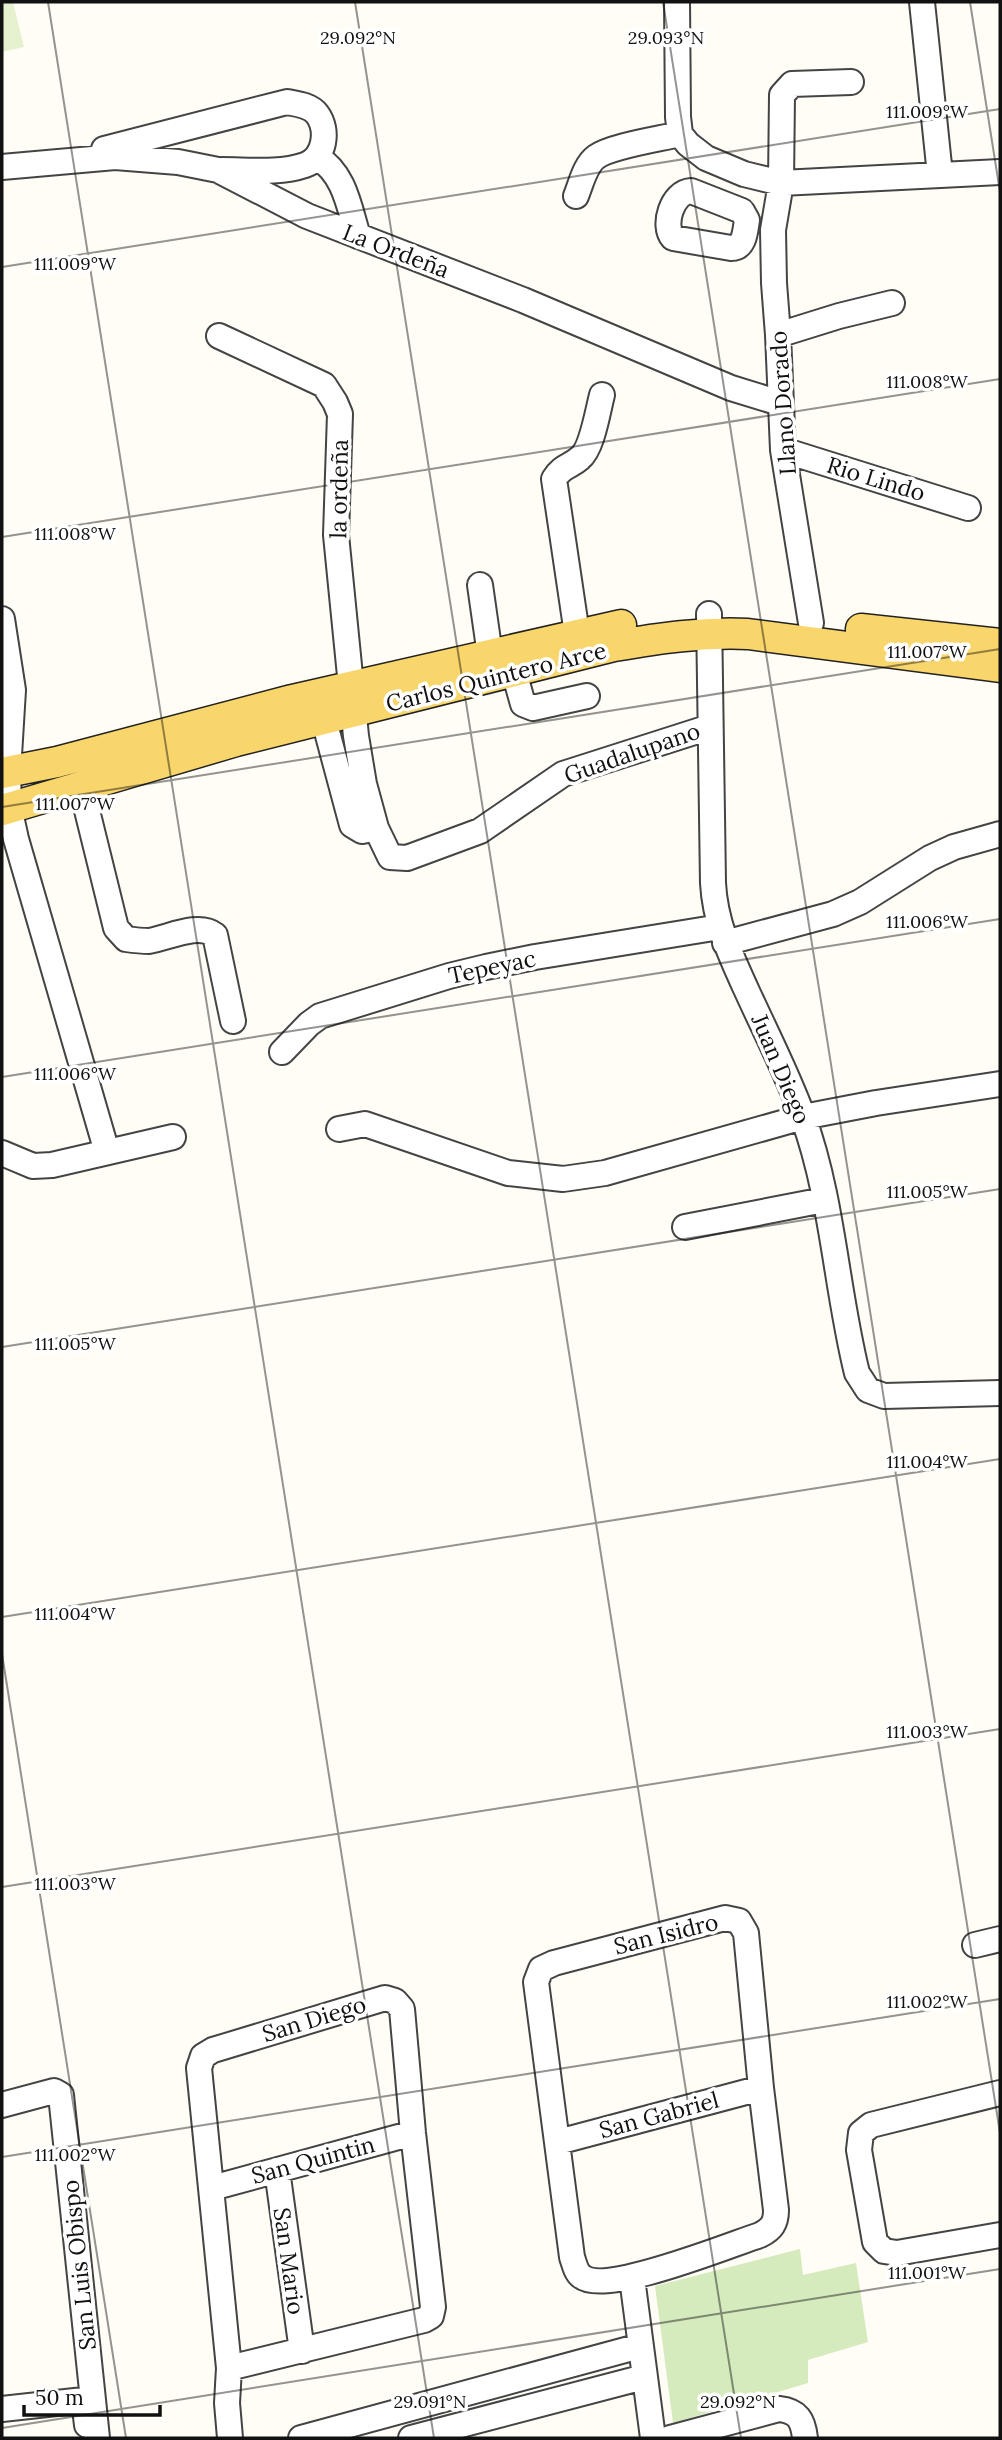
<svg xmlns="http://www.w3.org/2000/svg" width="1002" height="2440" font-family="Lora,serif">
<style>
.green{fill:#d5ebbd}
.pitch{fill:#e6f2cf}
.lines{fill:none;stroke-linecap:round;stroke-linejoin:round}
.minor-casing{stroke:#444;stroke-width:28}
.major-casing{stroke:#222;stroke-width:33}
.minor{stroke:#fff;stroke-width:24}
.major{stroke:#f9d66b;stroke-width:30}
.ticks{fill:none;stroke:#111;stroke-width:2;stroke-opacity:0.45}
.labels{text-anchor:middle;stroke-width:7;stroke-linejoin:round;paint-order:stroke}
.street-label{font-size:23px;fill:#111;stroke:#fff}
.ticks-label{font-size:18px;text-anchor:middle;fill:#111;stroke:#fff;stroke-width:7;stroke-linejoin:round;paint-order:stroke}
</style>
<rect width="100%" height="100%" fill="#fffdf5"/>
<path class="green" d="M800,2249L803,2275L856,2263L868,2342L808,2360V2383L673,2423L655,2286Z"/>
<path class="pitch" d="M2,2H13L24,47L2,52Z"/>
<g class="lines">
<g class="minor-casing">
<path id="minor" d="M677,2L678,117L680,134L688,144L706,158L744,174L781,183L1000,172
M922,2L940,175
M104,149L287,102C297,104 310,105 317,114C329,130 325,158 305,165C279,174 248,170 222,170
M317,157C345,174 349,207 358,236
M2,167L115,157L178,162L218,170L307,216L523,300L731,388L780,403
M691,191L742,211L747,220C745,231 745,248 731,248L673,238C662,226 672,192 691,191Z
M576,196C581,184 585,165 596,157C611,146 660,139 680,134
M778,335L839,316L892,303
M219,336L324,385L335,402L340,414L336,535L356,736L364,784L376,828L390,857L407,858L480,831L563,774L710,727
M783,450L968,508
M480,585L490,655
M709,614L713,883C715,922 730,954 746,989C765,1031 787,1073 803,1117C833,1199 836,1289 857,1373L868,1390L884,1396L1000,1393
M2,619L13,690L8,772L9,807L16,839L107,1152
M811,623L783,450L778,335L774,283L773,230L781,183L782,95L792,84L851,82
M577,634L554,479C563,465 570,467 580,458C592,449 598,410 602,395
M514,672L523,704L533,708L587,696
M322,701L326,728L352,825L362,831L376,828
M81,786L116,928L126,939C133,940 141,941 149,941C168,938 198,922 215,935L233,1021
M725,943L833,914L860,902L930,858L954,847L1000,834
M282,1052L309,1024L320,1016L449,976L486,967L535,957L720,927
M339,1129L365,1124L508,1173L563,1179L605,1173L803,1117L876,1103L1000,1084
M2,1153L33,1166L52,1165L173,1137
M685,1227L824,1200
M725,1918L739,1921L746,1933L761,2088L776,2210C776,2223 772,2229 760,2235C729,2245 605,2296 581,2276C576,2272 574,2263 572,2257L536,1982L541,1969L554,1963Z
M975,1945L1000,1939
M1000,2093L871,2125L861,2133L859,2150L875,2242L884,2251L897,2253L1000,2235
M2,2105L54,2091L61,2095L97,2438
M558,2142L761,2088
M277,2170L302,2351
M212,2188L413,2133
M632,2278L653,2438
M229,2368L424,2320L431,2316L433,2307L413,2133L402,2009L395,2001L385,1998L213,2050L203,2056L199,2068L229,2368L227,2403L230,2438
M2,2409L84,2400L87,2425
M301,2438L640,2346
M411,2438L644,2377
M670,2438L779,2409C798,2411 803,2420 805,2438"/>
</g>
<g class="major-casing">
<path id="major" d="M861,629L1000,644
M2,773L57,762L292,700L621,625
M2,810L236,741L614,646C660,638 702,632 748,634L1000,667"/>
</g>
<use href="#minor" class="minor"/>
<use href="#major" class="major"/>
</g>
<path class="ticks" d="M48,2L434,2438M355,2L741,2438M663,2L1000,2133M970,2L1000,192M2,267L1000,109M2,537L1000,379M2,807L1000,649M2,1077L1000,919M2,1347L1000,1189M2,1617L1000,1459M2,1654L126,2438M2,1887L1000,1729M2,2157L1000,1999M2,2428L1000,2269"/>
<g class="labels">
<g class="street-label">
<text transform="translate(396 251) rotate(21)" y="8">La Ordeña</text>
<text transform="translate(783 403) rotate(-94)" y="8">Llano Dorado</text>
<text transform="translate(876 479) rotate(17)" y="8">Rio Lindo</text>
<text transform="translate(339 489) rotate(-89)" y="8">la ordeña</text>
<text transform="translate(496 677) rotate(-14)" y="8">Carlos Quintero Arce</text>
<text transform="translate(632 753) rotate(-19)" y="8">Guadalupano</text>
<text transform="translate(492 967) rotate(-12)" y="8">Tepeyac</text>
<text transform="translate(781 1069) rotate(67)" y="8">Juan Diego</text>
<text transform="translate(666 1934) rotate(-14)" y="8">San Isidro</text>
<text transform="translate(314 2019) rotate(-17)" y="8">San Diego</text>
<text transform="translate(659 2115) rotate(-15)" y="8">San Gabriel</text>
<text transform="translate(313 2160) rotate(-15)" y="8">San Quintin</text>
<text transform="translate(289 2261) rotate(82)" y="8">San Mario</text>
<text transform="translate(79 2265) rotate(-96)" y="8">San Luis Obispo</text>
</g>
</g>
<g class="ticks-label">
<text x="358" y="44">29.092°N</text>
<text x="666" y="44">29.093°N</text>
<text x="927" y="118">111.009°W</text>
<text x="75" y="270">111.009°W</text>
<text x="927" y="388">111.008°W</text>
<text x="75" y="540">111.008°W</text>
<text x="927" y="658">111.007°W</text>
<text x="75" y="810">111.007°W</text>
<text x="927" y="928">111.006°W</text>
<text x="75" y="1080">111.006°W</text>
<text x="927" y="1198">111.005°W</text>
<text x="75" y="1350">111.005°W</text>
<text x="927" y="1468">111.004°W</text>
<text x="75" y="1620">111.004°W</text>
<text x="927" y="1738">111.003°W</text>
<text x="75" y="1890">111.003°W</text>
<text x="927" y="2008">111.002°W</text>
<text x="75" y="2161">111.002°W</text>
<text x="927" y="2279">111.001°W</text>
<text x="430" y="2408">29.091°N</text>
<text x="738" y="2408">29.092°N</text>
</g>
<rect width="1002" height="2440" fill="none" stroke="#111111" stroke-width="7"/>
<path d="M24 2405v10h136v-10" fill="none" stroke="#111111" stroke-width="3.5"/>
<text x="35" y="2405" font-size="21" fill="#111111" stroke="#ffffff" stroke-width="5" paint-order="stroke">50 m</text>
</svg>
